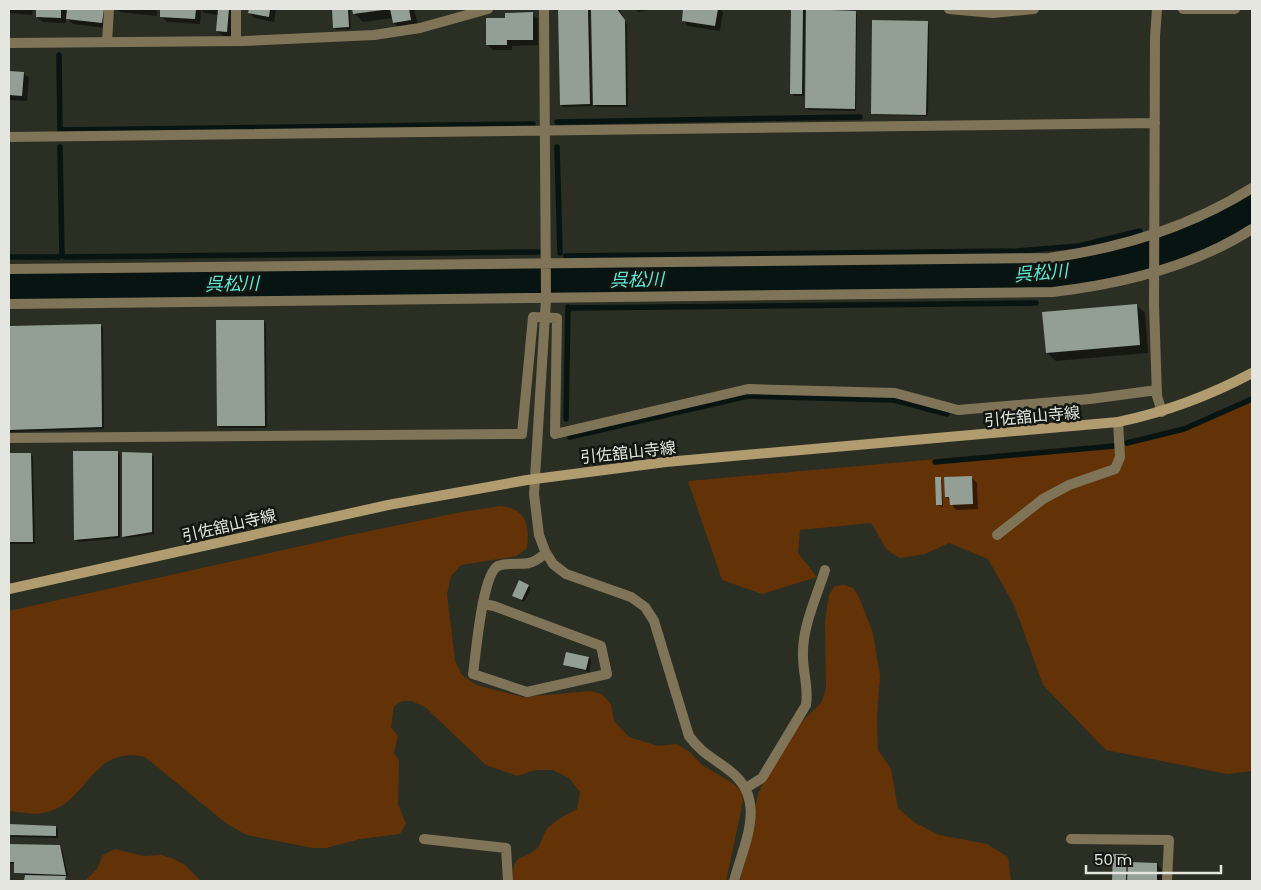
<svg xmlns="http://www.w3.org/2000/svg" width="1261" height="890" font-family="Poppins,'Noto Sans JP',sans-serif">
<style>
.green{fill:#633207}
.shadow{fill:#0007}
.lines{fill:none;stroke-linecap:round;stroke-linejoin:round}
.stream{stroke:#071411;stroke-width:5.5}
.river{stroke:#071411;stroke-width:32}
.building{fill:#939f95}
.street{stroke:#807458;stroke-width:10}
.secondary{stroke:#b09c6f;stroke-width:10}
.labels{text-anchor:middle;stroke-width:5;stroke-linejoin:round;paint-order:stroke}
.street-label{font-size:16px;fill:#e4e6df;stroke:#141611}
.water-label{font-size:18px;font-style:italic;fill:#5cecd9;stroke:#141611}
</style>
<rect width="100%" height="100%" fill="#2b2e23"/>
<path class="green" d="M1252,396V771L1227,774L1106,750L1043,685L1014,605L988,559L949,543L925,554L900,558L887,550L871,523L800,530L798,553L817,577L762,594L722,580L688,481L1119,443C1165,434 1212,422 1252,396Z
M501,506C526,509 530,525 527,548L517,556L461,565L451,576L447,594L455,661L462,675L476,685L523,697L590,691L602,694L611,704L614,721L629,737L658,746L676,744L690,752L702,765L734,784L741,792L743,801L726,881H513C511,851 525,862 538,847C542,842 543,834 547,829C555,820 566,815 577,809L580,792L569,778L553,770H535L517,776L486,765L425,707L411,701H402L394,706L391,727L398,736L394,753L399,760L398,804L406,824L400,834L360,839L326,848H313L247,835L227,824L145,757C90,744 89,805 43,813C32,815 20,812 9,811V611L346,536L461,512Z
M844,585L853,588L859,597L873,633L880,676L877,718L878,750L891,769L898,808L914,822L939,835L987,844L1008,857L1011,881H740L758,794L769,770L791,732L821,703L826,689L825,621L829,595L835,586Z
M115,849L144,856L161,855L174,859L185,865L201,881H85L97,869L103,855Z"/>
<path class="shadow" d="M9,9H33L32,15L9,13Z
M37,9H110L107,28L73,24L66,18V23L43,22L37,17Z
M116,9H157V16L120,12Z
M162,9H235L232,37L223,36L217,31L218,15L204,13L201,10L200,24L167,22L161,16Z
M250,9H276L274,22L255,18L250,13Z
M282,9H324V10H283Z
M333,9H350L351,29L337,30L334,27Z
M354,9H414L419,28L403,31L394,23L393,18L363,22L354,13Z
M559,9H590L592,106L563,107L561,104Z
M593,9H619L627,24L628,107H597L594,105Z
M635,9H655L638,12Z
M685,9H720L723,12L720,31L688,26L683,20Z
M792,9H805L804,96H794L791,93Z
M808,9H832V12L855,13L857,15L856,111L809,110L807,108Z
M532,14L538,19V45L512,46V50H493L488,45L507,19Z
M927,22L929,25L928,116L875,115L872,113Z
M9,72L23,73L29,78L27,101L9,100Z
M1136,305L1145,313L1148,353L1056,361L1047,353Z
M264,321L266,324L267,428H220L218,425Z
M100,325L103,327L104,429L9,432V327Z
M118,453L120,455V538L78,542L76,540Z
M31,454L33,457L35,544H9V455Z
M151,454L154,457V534L126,538L123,536Z
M971,477L977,483L978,509L956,510L946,496Z
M940,478L942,481L943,507L937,505Z
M528,586L531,588L524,602L513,595Z
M589,658L591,660L589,672L564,665Z
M56,827L58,830V838L12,837L9,834Z
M9,845L59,846L62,849L68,876H64L67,881H26V875L15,873L16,864L9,863Z
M1115,855L1126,856L1132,864H1157L1162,870V881H1114Z"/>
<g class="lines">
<path class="stream" d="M59,55L60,131
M557,122L860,117
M60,130L533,124
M60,147L62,256
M557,147L560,253
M566,256L1017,251L1079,246L1140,231
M9,257H59
M65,257L538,252
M561,269V281
M62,276V286
M568,281V294
M568,308L1036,303
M566,419L568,307
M570,435V437L748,396L894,400L947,414
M1127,443L1184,429L1252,399
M935,462L1114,446"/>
<path class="river" d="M9,287L1051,275C1122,266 1191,247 1252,208"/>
</g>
<path class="building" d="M36,9H61V18L36,17Z
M67,9H104L102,23L66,19Z
M160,9H196L195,19L160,17Z
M218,9H229L227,32L216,31Z
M249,9H270L269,17L248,13Z
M332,9H348L349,27L333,28Z
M352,9H383V10L353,14Z
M390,9H409L411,20L393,23Z
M558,9H588L590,104L560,105Z
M591,9H617L625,20L626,105H593Z
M683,9H718L715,26L682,21Z
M791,9H803L802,94H790Z
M806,9L856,11L855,109L805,108Z
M533,12V40H507V45H486V18H505V13Z
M872,20L928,21L926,115L871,114Z
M9,71L24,72L22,96L9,95Z
M1137,304L1140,345L1046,353L1042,312Z
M216,320H264L265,426H217Z
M101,324L102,427L9,430V326Z
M73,451H118V536L74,540Z
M122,452L152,453V532L122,537Z
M9,453H31L33,542H9Z
M972,476L973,504L950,505L949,497H945L944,477Z
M935,477H941L942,505H936Z
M519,580L529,585L522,600L512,596Z
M566,652L589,657L586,670L563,665Z
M9,824L56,826V836L9,835Z
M9,844L60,845L66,875L14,873V862H9Z
M1113,854H1127L1126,881H1112Z
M1128,862L1157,863V881H1127Z
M25,875L66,876L65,881H24Z"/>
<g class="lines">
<path class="street" d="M236,9V41
M544,9L546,299L534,494L539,535L545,551L553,564L566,574L631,597L645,607L654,621L689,736C702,754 714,758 730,771C768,800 744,843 734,881
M949,9L993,13L1034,9
M1157,9L1155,37L1154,305L1157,396L1162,412
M1183,9H1235
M107,42L109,9
M9,43L244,41L374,35L420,28L488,9
M9,137L1155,123
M9,269L1049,258C1122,248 1190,227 1252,188
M9,304L1053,292C1121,284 1193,267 1252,229
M9,438L522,434L533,317L557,318L555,434L748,389L895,393L958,410L1090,399L1157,390
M997,535L1043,499L1069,485L1115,469L1120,457L1118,422
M483,604L494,606L601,646L607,674L527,692L473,674C476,654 482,574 498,566C508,562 520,565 529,563C535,562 541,557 546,553
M746,788L762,778L806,705C809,687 802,670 803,652C803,625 817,596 825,570
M424,839L506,848L508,881
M1071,839L1169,840L1167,881"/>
<path class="secondary" d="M9,589L388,505L527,480L666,462L1118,422C1166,412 1209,396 1252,373"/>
</g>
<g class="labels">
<g class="street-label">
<text transform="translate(1032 416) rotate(-5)" y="6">引佐舘山寺線</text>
<text transform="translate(628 452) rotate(-6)" y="6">引佐舘山寺線</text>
<text transform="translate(229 525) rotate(-13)" y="6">引佐舘山寺線</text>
</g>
<g class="water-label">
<text transform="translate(1041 273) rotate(-5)" y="6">呉松川</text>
<text transform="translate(637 280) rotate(-1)" y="6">呉松川</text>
<text transform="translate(232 284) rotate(-1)" y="6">呉松川</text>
</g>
</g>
<rect width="1261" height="890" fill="none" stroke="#e4e6df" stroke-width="20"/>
<path d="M1086 865v8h135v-8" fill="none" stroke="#e4e6df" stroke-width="2.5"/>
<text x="1094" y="865" font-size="15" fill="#e4e6df" stroke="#141611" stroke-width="4" paint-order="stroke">50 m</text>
</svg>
